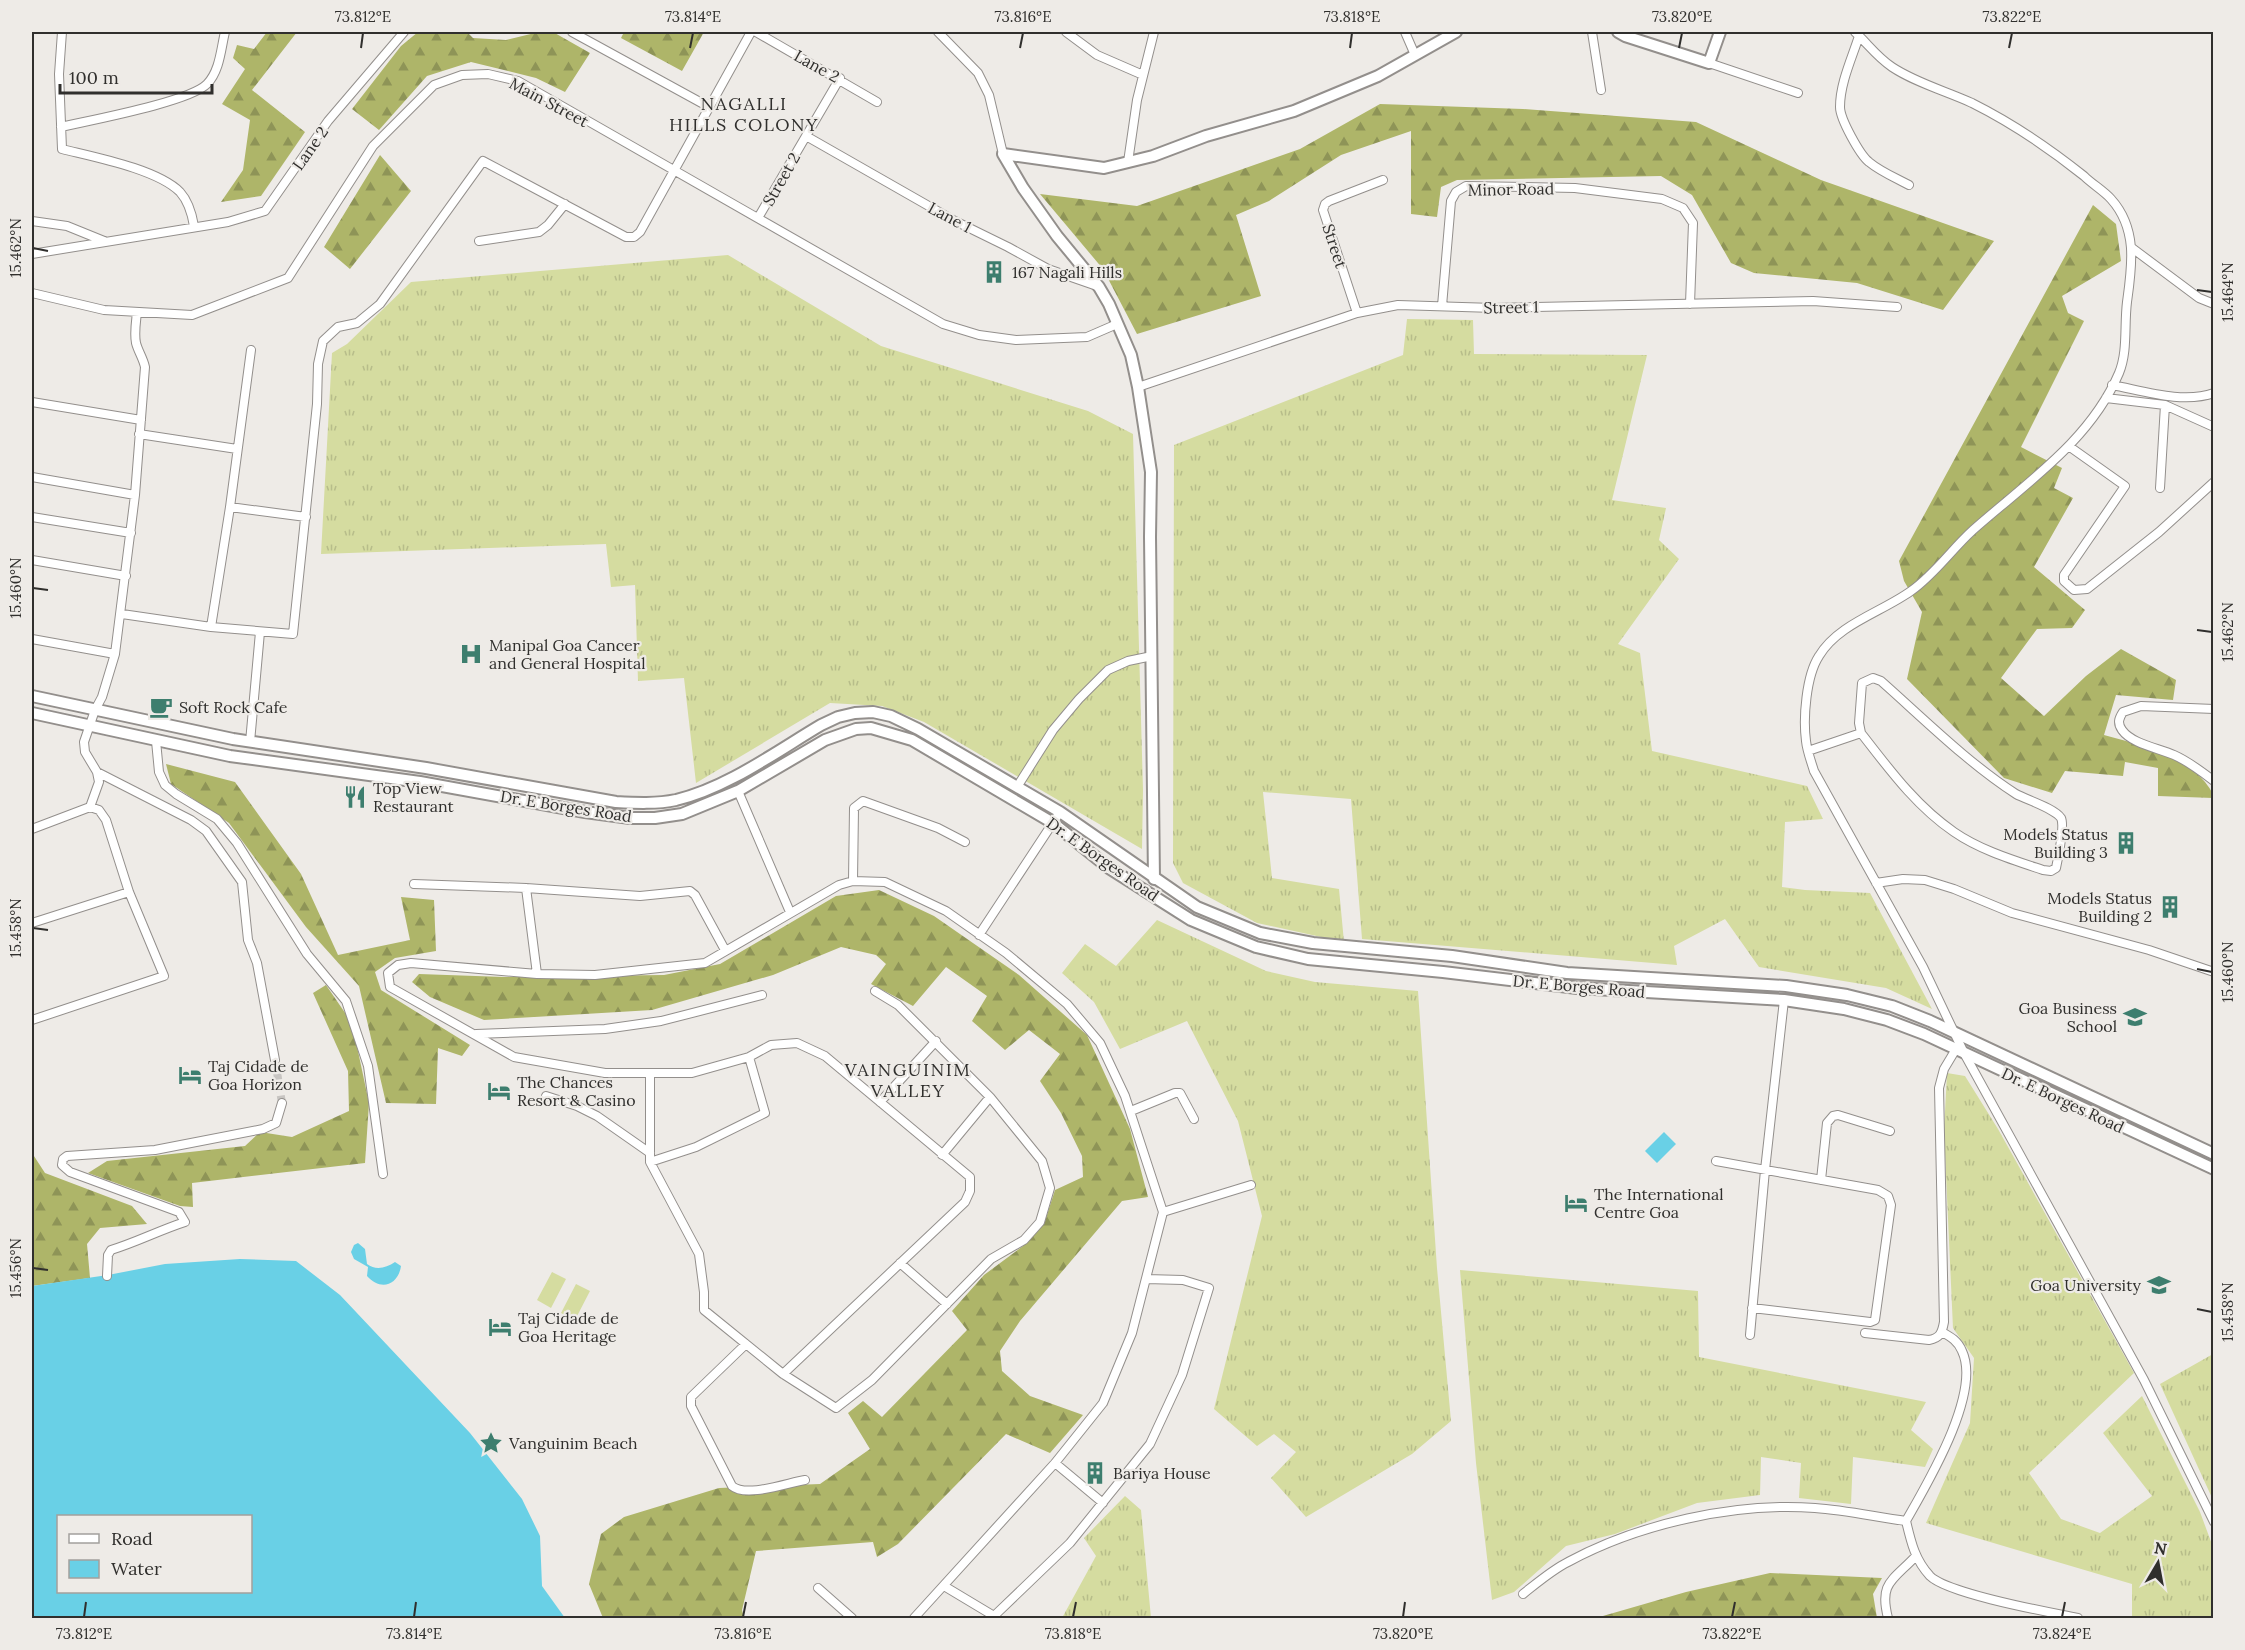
<svg xmlns="http://www.w3.org/2000/svg" width="2245" height="1650" font-family="Lora,serif">
<style>
.grass{fill:url(#grass-tufts)}
.forest{fill:url(#forest-firs)}
.pitch{fill:#d5dca0}
.water{fill:#69d0e6;fill-rule:evenodd}
.lines{fill:none;stroke-linecap:round;stroke-linejoin:round}
.street-tunnel{stroke:#c8c5c2;stroke-width:8;stroke-dasharray:8 4;stroke-linecap:butt}
.street-casing{stroke:#938f8c;stroke-width:10}
.secondary-casing{stroke:#938f8c;stroke-width:14}
.street{stroke:#fff;stroke-width:8}
.secondary{stroke:#fff;stroke-width:10}
.ticks{fill:none;stroke:#302f2d;stroke-width:2}
.labels{text-anchor:middle;stroke-width:4.5;stroke-linejoin:round;paint-order:stroke}
.street-label{font-size:16px;fill:#302f2d;stroke:#eeebe7}
.poi-label{font-size:16px;fill:#302f2d;stroke:#eeebe7;text-anchor:start}
.neighbourhood-label{font-size:18px;letter-spacing:1.5px;fill:#302f2d;stroke:#eeebe7}
.neatline{fill:none;stroke:#302f2d;stroke-width:2}
.ticks-label{font-size:15px;text-anchor:middle;fill:#302f2d}
</style>
<defs>
<pattern id="grass-tufts" width="24" height="20" patternUnits="userSpaceOnUse" patternTransform="scale(1.5)"><rect width="24" height="20" fill="#d5dca0"/><path d="M3 7l-1-3M5 7V3M7 7l1-3M15 17l-1-3M17 17v-4M19 17l1-3" fill="none" stroke="#b7bd8a"/></pattern>
<pattern id="forest-firs" width="22" height="20" patternUnits="userSpaceOnUse" patternTransform="scale(1.5)"><rect width="22" height="20" fill="#aeb569"/><path d="M5 1l3.5 6h-7zM16 11l3.5 6h-7z" fill="#8e9457"/></pattern>
</defs>
<rect width="100%" height="100%" fill="#eeebe7"/>
<path class="grass" d="M728,255L881,346L1088,411L1133,434L1143,790L1142,849L924,722L882,706L830,703L696,783L684,678L638,681L635,585L611,587L606,544L321,554L332,353L347,344L411,282Z
M1407,319L1473,320L1474,354L1647,355L1612,500L1666,508L1659,540L1679,559L1618,644L1640,653L1652,751L1807,786L1823,819L1785,822L1782,887L1805,890L1870,893L1932,1009L1886,988L1759,967L1725,919L1674,946L1677,965L1362,939L1351,799L1263,792L1272,878L1339,889L1344,942L1257,923L1183,883L1173,863L1174,445L1403,355Z
M1157,920L1266,971L1315,982L1418,991L1437,1268L1451,1421L1412,1454L1306,1517L1271,1478L1296,1452L1274,1434L1257,1446L1214,1409L1262,1216L1238,1121L1187,1021L1120,1049L1094,1002L1062,973L1085,944L1116,966Z
M1947,1073L1965,1076L1998,1129L2134,1373L2029,1473L2061,1519L2100,1533L2152,1496L2103,1433L2142,1396L2200,1512L2213,1547V1618H2139L2132,1617V1584L1926,1523L1970,1423L1974,1358L1953,1328L1944,1131Z
M1460,1270L1698,1291L1699,1357L1926,1402L1911,1430L1933,1449L1925,1467L1853,1457L1851,1504L1799,1498L1801,1463L1761,1457L1760,1495L1697,1503L1615,1534L1566,1546L1514,1592L1492,1600L1476,1463Z
M2213,1354V1500L2160,1384Z
M1125,1496L1141,1510L1151,1618H1062L1096,1556L1084,1538Z"/>
<path class="forest" d="M267,32H297L252,90L305,132L261,196L221,202L243,170L250,120L222,104L245,69L233,58L237,45L254,49Z
M418,32H467L473,38L506,40L539,32H553L590,53L565,92L536,78L471,62L427,76L379,130L352,109L401,46Z
M624,32H704L682,71L621,38Z
M1380,104L1523,109L1696,122L1821,180L1994,241L1943,310L1857,283L1754,273L1731,263L1692,195L1661,176L1457,180L1441,187L1437,217L1411,214V131L1341,155L1269,201L1236,215L1261,296L1137,334L1103,269L1040,194L1137,206L1300,149Z
M380,155L411,191L350,269L324,247Z
M2093,205L2116,224L2121,261L2062,296L2068,313L2084,321L2021,447L2062,468L2054,488L2073,498L2034,567L2085,610L2072,628L2037,629L2001,678L2044,716L2086,676L2121,649L2176,680L2173,700L2116,695L2104,735C2139,745 2181,753 2205,782C2209,788 2213,791 2213,798L2158,796V768L2125,762L2123,776L2065,771L2052,793L2004,778L1907,679L1922,612L1904,581L1899,561Z
M166,764L235,782L301,874L338,955L410,940L401,897L434,900L436,951L395,958L375,972L381,990L470,1045L462,1056L438,1048L436,1104L386,1103L359,986L306,927L229,823L171,784Z
M879,890L934,916L1019,975L1087,1035L1130,1129L1148,1197L1122,1201L1020,1321L1000,1351L1002,1371L1030,1396L1083,1415L1050,1453L1006,1434L898,1544L877,1557L873,1542L756,1551L742,1610L744,1618H603L589,1584L601,1534L624,1517L719,1488L820,1484L870,1449L848,1413L863,1401L882,1417L967,1330L952,1311L984,1275L1023,1246L1044,1224L1055,1190L1083,1177L1082,1156L1061,1113L1040,1081L1060,1054L1029,1030L1005,1050L972,1021L987,996L946,967L913,1006L871,984L886,964L876,955L841,947L773,975L652,1010L484,1020L430,997L412,982L419,974L504,977L664,975L720,964L836,896Z
M326,985L352,1023L369,1103L365,1163L192,1183L193,1207L180,1206L88,1173L107,1161L245,1146L260,1132L292,1137L349,1111L348,1071L313,993Z
M32,1153L45,1173L132,1206L147,1224L100,1228L87,1244L90,1278L32,1286Z
M1770,1573L1882,1578L1873,1594L1877,1618H1596L1686,1592Z"/>
<path class="pitch" d="M552,1272L566,1279L551,1308L537,1300Z
M576,1284L590,1291L575,1320L561,1313Z"/>
<path class="water" d="M1664,1132L1676,1144L1657,1163L1645,1151Z
M358,1243L365,1249L367,1264C376,1271 386,1268 395,1262L401,1266C398,1286 380,1291 367,1276L368,1267L354,1259L351,1252L354,1245Z
M240,1259L296,1261L340,1295L470,1433L522,1499L540,1536L542,1586L565,1618H32V1286L108,1275L165,1264ZM58,1516H250V1592H58Z"/>
<g class="lines">
<path class="street-tunnel" d="M275,1060L282,1103"/>
<g class="street-casing">
<path id="street" d="M62,32L59,74L62,149C94,157 157,169 180,192C189,202 192,214 194,226
M572,32L709,107
M756,32L877,102
M938,32L978,73L989,95L1003,154
M1066,32L1097,55L1143,75
M1405,32L1415,55
M1592,32L1601,90
M1855,32C1868,44 1877,57 1892,67C1916,83 1946,91 1972,103C2012,123 2049,148 2084,176C2092,184 2104,191 2111,199C2138,229 2132,266 2127,302C2124,326 2128,351 2119,373C2090,441 2026,483 1973,530C1951,550 1935,574 1911,591C1882,612 1838,624 1819,656C1806,676 1803,718 1806,741C1807,751 1811,761 1814,771L1923,967L1964,1053L2144,1380L2214,1522
M1859,36C1852,58 1840,83 1840,107C1840,119 1860,155 1869,162C1881,172 1896,178 1909,185
M1709,63L1798,93
M61,127C91,120 189,102 207,84C220,71 221,48 225,32
M806,136L955,221L1008,247L1048,269L1097,286
M1128,162L1137,100L1154,32
M758,218L840,78
M32,221L67,226L104,241
M479,241L539,232L548,225L565,204
M2132,248L2199,298L2214,304
M32,254L228,222L265,211L328,121L404,32
M32,293L104,310L192,315L288,278L373,146L434,85L462,75L488,74L518,81L943,324L979,335L1016,340L1087,337L1117,324
M1442,306L1451,201L1456,192L1466,186L1575,188L1662,199L1683,208L1693,223L1690,304
M1357,313L1323,210L1325,204L1329,201L1383,180
M2112,385C2144,391 2183,404 2214,393
M1138,387L1357,313L1398,305L1494,308L1813,301L1897,307
M2106,398L2165,405L2214,427
M32,402L141,420
M139,434L237,449
M2070,447L2125,486L2064,575V581L2074,590L2087,589L2159,532L2214,482
M32,477L135,495L115,654L102,697L95,710L84,742L85,752L97,772L99,782L90,807L32,829
M2160,488L2165,405
M135,495L145,367C143,358 138,351 136,343C134,333 136,322 137,312
M230,507L306,517
M32,517L131,533
M32,560L126,576
M122,614L211,627L293,634L317,404L318,364L323,341L338,327L357,323L380,304L483,161L626,237H634L640,232L751,32
M211,627L230,507L251,350
M32,639L115,654
M2214,709L2141,706L2123,712C2119,718 2117,723 2122,730C2132,744 2158,748 2174,755C2188,761 2201,771 2214,781
M156,741L159,772L165,785L176,794L217,819L237,843L307,954L346,1001L368,1066L383,1174
M250,742L260,632
M1808,751L1861,733L1859,723L1862,683L1873,678L1881,681C1924,719 1968,763 2016,794C2027,800 2054,808 2061,818C2065,826 2058,858 2056,868L2051,871L2043,870C2013,860 1980,850 1954,832C1916,806 1889,769 1861,733
M97,772L191,820L206,831L242,882L248,940L257,963L275,1060
M1017,787L1053,730L1079,699L1108,670L1128,661L1152,656
M738,791L790,912
M853,881L854,808L863,801L938,828L965,842
M1876,883L1903,879L1925,880L1954,889L2012,913L2149,950L2214,972
M414,884L526,888L640,896L690,891L695,895L725,950
M526,888L537,974
M32,923L129,892
M979,935L1060,812
M32,1020L164,976L129,892L106,820L99,810L90,807
M476,1034L605,1029L661,1021L762,995
M650,1073V1162L699,1254L704,1292V1310L783,1374L836,1408L872,1380L991,1259L1024,1240L1040,1222L1050,1188L1042,1161L990,1097L898,1005L875,991
M546,1096L577,1106L597,1116L650,1153
M880,1102L936,1041
M1131,1111L1175,1093H1180L1194,1119
M942,1155L990,1097
M1716,1161L1878,1190L1888,1196L1891,1205L1875,1320L1870,1322L1752,1308
M650,1162L696,1147L765,1113L749,1057
M1821,1180L1827,1123L1833,1116L1838,1115L1890,1131
M1163,1212L1251,1185
M900,1263L947,1304
M107,1276L108,1255L111,1250C137,1242 160,1230 185,1222L179,1212L70,1172L62,1165L63,1159L67,1156L155,1150L263,1129L276,1123L282,1103
M1865,1333L1929,1340C1940,1338 1942,1333 1944,1322L1939,1088L1944,1069L1956,1049
M1750,1335L1765,1170L1784,1000
M746,1344L691,1397V1406L732,1486C746,1498 787,1483 805,1480
M783,1374L965,1202L970,1191V1177L825,1056L797,1043L771,1045L749,1057L692,1073H605L514,1057L390,987L388,973L398,965L411,963L537,974L595,975L705,963L839,885L853,881L885,882L946,911L1006,953L1067,1004L1100,1043L1125,1096L1163,1212L1132,1333L1103,1403L1055,1463L914,1618
M1055,1463L1103,1503
M1906,1521C1927,1484 1982,1393 1962,1351C1958,1341 1951,1337 1942,1332
M944,1586L994,1616L1070,1543L1150,1444L1182,1375L1209,1288L1183,1280L1146,1279
M818,1588L852,1618
M1523,1594C1537,1583 1552,1570 1568,1562C1638,1524 1735,1502 1815,1508C1845,1510 1876,1517 1906,1521C1911,1542 1915,1560 1930,1576C1948,1594 2048,1612 2078,1618
M1888,1618C1879,1583 1892,1581 1915,1557"/>
</g>
<g class="secondary-casing">
<path id="secondary" d="M1618,32L1625,36L1709,63L1720,32
M1003,154L1023,188L1057,236L1099,287L1109,304L1131,355L1138,387L1151,472L1150,537L1154,879
M1003,154L1104,168L1153,156L1206,136L1294,111L1378,76L1456,32
M32,696L233,739L426,768L616,802C636,803 657,804 676,800C727,788 777,751 821,725L838,717L855,713L873,712L891,716L918,729L1060,812L1197,907L1260,933L1313,943L1452,956L1567,973L1786,986L1847,995L1892,1006L1930,1021L2214,1154
M32,713L230,756L420,782L585,812L630,818H655L682,814L738,791L825,740L856,729L871,728L912,740L1053,823L1109,868L1191,920L1256,947L1308,959L1443,972L1577,988L1784,1000L1844,1009L1887,1020L1924,1034L2214,1169"/>
</g>
<use href="#street" class="street"/>
<use href="#secondary" class="secondary"/>
</g>
<path class="ticks" d="M361,48L363,33M690,48L693,33M1020,48L1023,33M1350,48L1352,33M1679,48L1682,33M2009,48L2012,33M33,248L48,251M2197,290L2212,292M33,588L48,590M2197,630L2212,632M33,928L48,930M2197,969L2212,972M33,1268L48,1270M2197,1309L2212,1312M84,1617L86,1602M414,1617L416,1602M743,1617L746,1602M1073,1617L1076,1602M1403,1617L1405,1602M1732,1617L1735,1602M2062,1617L2065,1602"/>
<defs>
<g id="building-bare" transform="scale(1.8)"><path d="M-4-6H4V6H1V3H-1V6H-4ZM-2.5-4.3h1.7v1.8h-1.7ZM.8-4.3h1.7v1.8H.8ZM-2.5-1h1.7V.8h-1.7ZM.8-1h1.7V.8H.8Z" fill="#3d7e6e" stroke="#eeebe7" stroke-width="2.5" paint-order="stroke"/></g>
<g id="hospital-bare" transform="scale(1.8)"><path d="M-5-5h3v3.5h4V-5h3V5h-3V1.5h-4V5h-3Z" fill="#3d7e6e" stroke="#eeebe7" stroke-width="2.5" paint-order="stroke"/></g>
<g id="cafe-bare" transform="scale(1.8)"><path d="M-5.5-4.5H6V0H3Q3 3.5 0 3.5H-2.5Q-5.5 3.5-5.5 0ZM3-3.2v2h1.7v-2ZM-6 4.5H4V6H-6Z" fill="#3d7e6e" stroke="#eeebe7" stroke-width="2.5" paint-order="stroke"/></g>
<g id="restaurant-bare" transform="scale(1.8)"><path d="M-5-6h1v4h1v-4h1v4h1v-4h1v5L-1.5 .5V6h-2V.5L-5-1ZM5-6V6H3V1.5H1.5Q1.5-4 5-6Z" fill="#3d7e6e" stroke="#eeebe7" stroke-width="2.5" paint-order="stroke"/></g>
<g id="university-bare" transform="scale(1.8)"><path d="M0-5L7-2L0 1L-7-2ZM-4 1L0 2.5L4 1V4Q0 6-4 4Z" fill="#3d7e6e" stroke="#eeebe7" stroke-width="2.5" paint-order="stroke"/></g>
<g id="hotel-bare" transform="scale(1.8)"><path d="M-6-4.5h1.5V1H6V5H4.5V3h-9V5H-6ZM-4 0a1.8 1.8 0 1 1 3.6 0ZM.5 0V-2.5h3Q6-2.5 6 0Z" fill="#3d7e6e" stroke="#eeebe7" stroke-width="2.5" paint-order="stroke"/></g>
<g id="sight-bare" transform="scale(1.8)"><path d="M0-6L1.8-2.2L6-1.7L2.9 1.2L3.7 5.4L0 3.3L-3.7 5.4L-2.9 1.2L-6-1.7L-1.8-2.2Z" fill="#3d7e6e" stroke="#eeebe7" stroke-width="2.5" paint-order="stroke"/></g>
</defs>
<g fill-rule="evenodd">
<use href="#building-bare" x="994" y="272"/>
<use href="#hospital-bare" x="471" y="654"/>
<use href="#cafe-bare" x="161" y="707"/>
<use href="#restaurant-bare" x="355" y="797"/>
<use href="#building-bare" x="2126" y="843"/>
<use href="#building-bare" x="2170" y="907"/>
<use href="#university-bare" x="2135" y="1017"/>
<use href="#hotel-bare" x="190" y="1075"/>
<use href="#hotel-bare" x="499" y="1091"/>
<use href="#hotel-bare" x="1576" y="1203"/>
<use href="#university-bare" x="2159" y="1285"/>
<use href="#hotel-bare" x="500" y="1327"/>
<use href="#sight-bare" x="491" y="1443"/>
<use href="#building-bare" x="1095" y="1473"/>
</g>
<g class="labels">
<g class="street-label">
<text transform="translate(817 66) rotate(29)" y="6">Lane 2</text>
<text transform="translate(549 102) rotate(28)" y="6">Main Street</text>
<text transform="translate(310 148) rotate(-55)" y="6">Lane 2</text>
<text transform="translate(781 179) rotate(-60)" y="6">Street 2</text>
<text transform="translate(1511 189) rotate(-1)" y="6">Minor Road</text>
<text transform="translate(950 217) rotate(28)" y="6">Lane 1</text>
<text transform="translate(1335 246) rotate(72)" y="6">Street</text>
<text transform="translate(1511 307) rotate(-1)" y="6">Street 1</text>
<text transform="translate(566 806) rotate(9)" y="6">Dr. E Borges Road</text>
<text transform="translate(1103 859) rotate(35)" y="6">Dr. E Borges Road</text>
<text transform="translate(1579 986) rotate(5)" y="6">Dr. E Borges Road</text>
<text transform="translate(2063 1100) rotate(25)" y="6">Dr. E Borges Road</text>
</g>
<g class="poi-label">
<text x="1012" y="278">167 Nagali Hills</text>
<text x="489" y="651">Manipal Goa Cancer<tspan x="489" dy="18">and General Hospital</tspan></text>
<text x="179" y="713">Soft Rock Cafe</text>
<text x="373" y="794">Top View<tspan x="373" dy="18">Restaurant</tspan></text>
<text x="2108" y="840" text-anchor="end">Models Status<tspan x="2108" dy="18">Building 3</tspan></text>
<text x="2152" y="904" text-anchor="end">Models Status<tspan x="2152" dy="18">Building 2</tspan></text>
<text x="2117" y="1014" text-anchor="end">Goa Business<tspan x="2117" dy="18">School</tspan></text>
<text x="208" y="1072">Taj Cidade de<tspan x="208" dy="18">Goa Horizon</tspan></text>
<text x="517" y="1088">The Chances<tspan x="517" dy="18">Resort &amp; Casino</tspan></text>
<text x="1594" y="1200">The International<tspan x="1594" dy="18">Centre Goa</tspan></text>
<text x="2141" y="1291" text-anchor="end">Goa University</text>
<text x="518" y="1324">Taj Cidade de<tspan x="518" dy="18">Goa Heritage</tspan></text>
<text x="509" y="1449">Vanguinim Beach</text>
<text x="1113" y="1479">Bariya House</text>
</g>
<g class="neighbourhood-label">
<text x="744" y="110">NAGALLI<tspan x="744" dy="21">HILLS COLONY</tspan></text>
<text x="908" y="1076">VAINGUINIM<tspan x="908" dy="21">VALLEY</tspan></text>
</g>
</g>
<rect width="2245" height="1650" fill="none" stroke="#eeebe7" stroke-width="66"/>
<rect x="57" y="1515" width="195" height="78" fill="#eeebe7" stroke="#a2a09d" stroke-width="1.5"/>
<rect x="69" y="1534" width="30" height="9" fill="#ffffff" stroke="#a2a09d" stroke-width="1.5"/>
<text x="111" y="1545" font-size="18" fill="#302f2d">Road</text>
<rect x="69" y="1560" width="30" height="18" fill="#69d0e6" stroke="#a2a09d" stroke-width="1.5"/>
<text x="111" y="1575" font-size="18" fill="#302f2d">Water</text>
<g transform="translate(2158 1563) rotate(10)" stroke="#eeebe7" stroke-width="4.5" paint-order="stroke">
<path d="M0-4.5L10 22L0 15L-10 22Z" fill="#302f2d"/>
<text y="-9" font-size="16" font-weight="bold" text-anchor="middle" fill="#302f2d">N</text>
</g>
<path d="M60 84v9h152v-9" fill="none" stroke="#302f2d" stroke-width="3"/>
<text x="69" y="84" font-size="18" fill="#302f2d" stroke="#eeebe7" stroke-width="4.5" paint-order="stroke">100 m</text>
<rect x="33" y="33" width="2179" height="1584" class="neatline"/>
<g class="ticks-label">
<text x="363" y="22">73.812°E</text>
<text x="693" y="22">73.814°E</text>
<text x="1023" y="22">73.816°E</text>
<text x="1352" y="22">73.818°E</text>
<text x="1682" y="22">73.820°E</text>
<text x="2012" y="22">73.822°E</text>
<text transform="translate(16 248) rotate(-90)" y="5">15.462°N</text>
<text transform="translate(2228 292) rotate(-90)" y="5">15.464°N</text>
<text transform="translate(16 588) rotate(-90)" y="5">15.460°N</text>
<text transform="translate(2228 632) rotate(-90)" y="5">15.462°N</text>
<text transform="translate(16 928) rotate(-90)" y="5">15.458°N</text>
<text transform="translate(2228 972) rotate(-90)" y="5">15.460°N</text>
<text transform="translate(16 1268) rotate(-90)" y="5">15.456°N</text>
<text transform="translate(2228 1312) rotate(-90)" y="5">15.458°N</text>
<text x="84" y="1639">73.812°E</text>
<text x="414" y="1639">73.814°E</text>
<text x="743" y="1639">73.816°E</text>
<text x="1073" y="1639">73.818°E</text>
<text x="1403" y="1639">73.820°E</text>
<text x="1732" y="1639">73.822°E</text>
<text x="2062" y="1639">73.824°E</text>
</g>
</svg>
